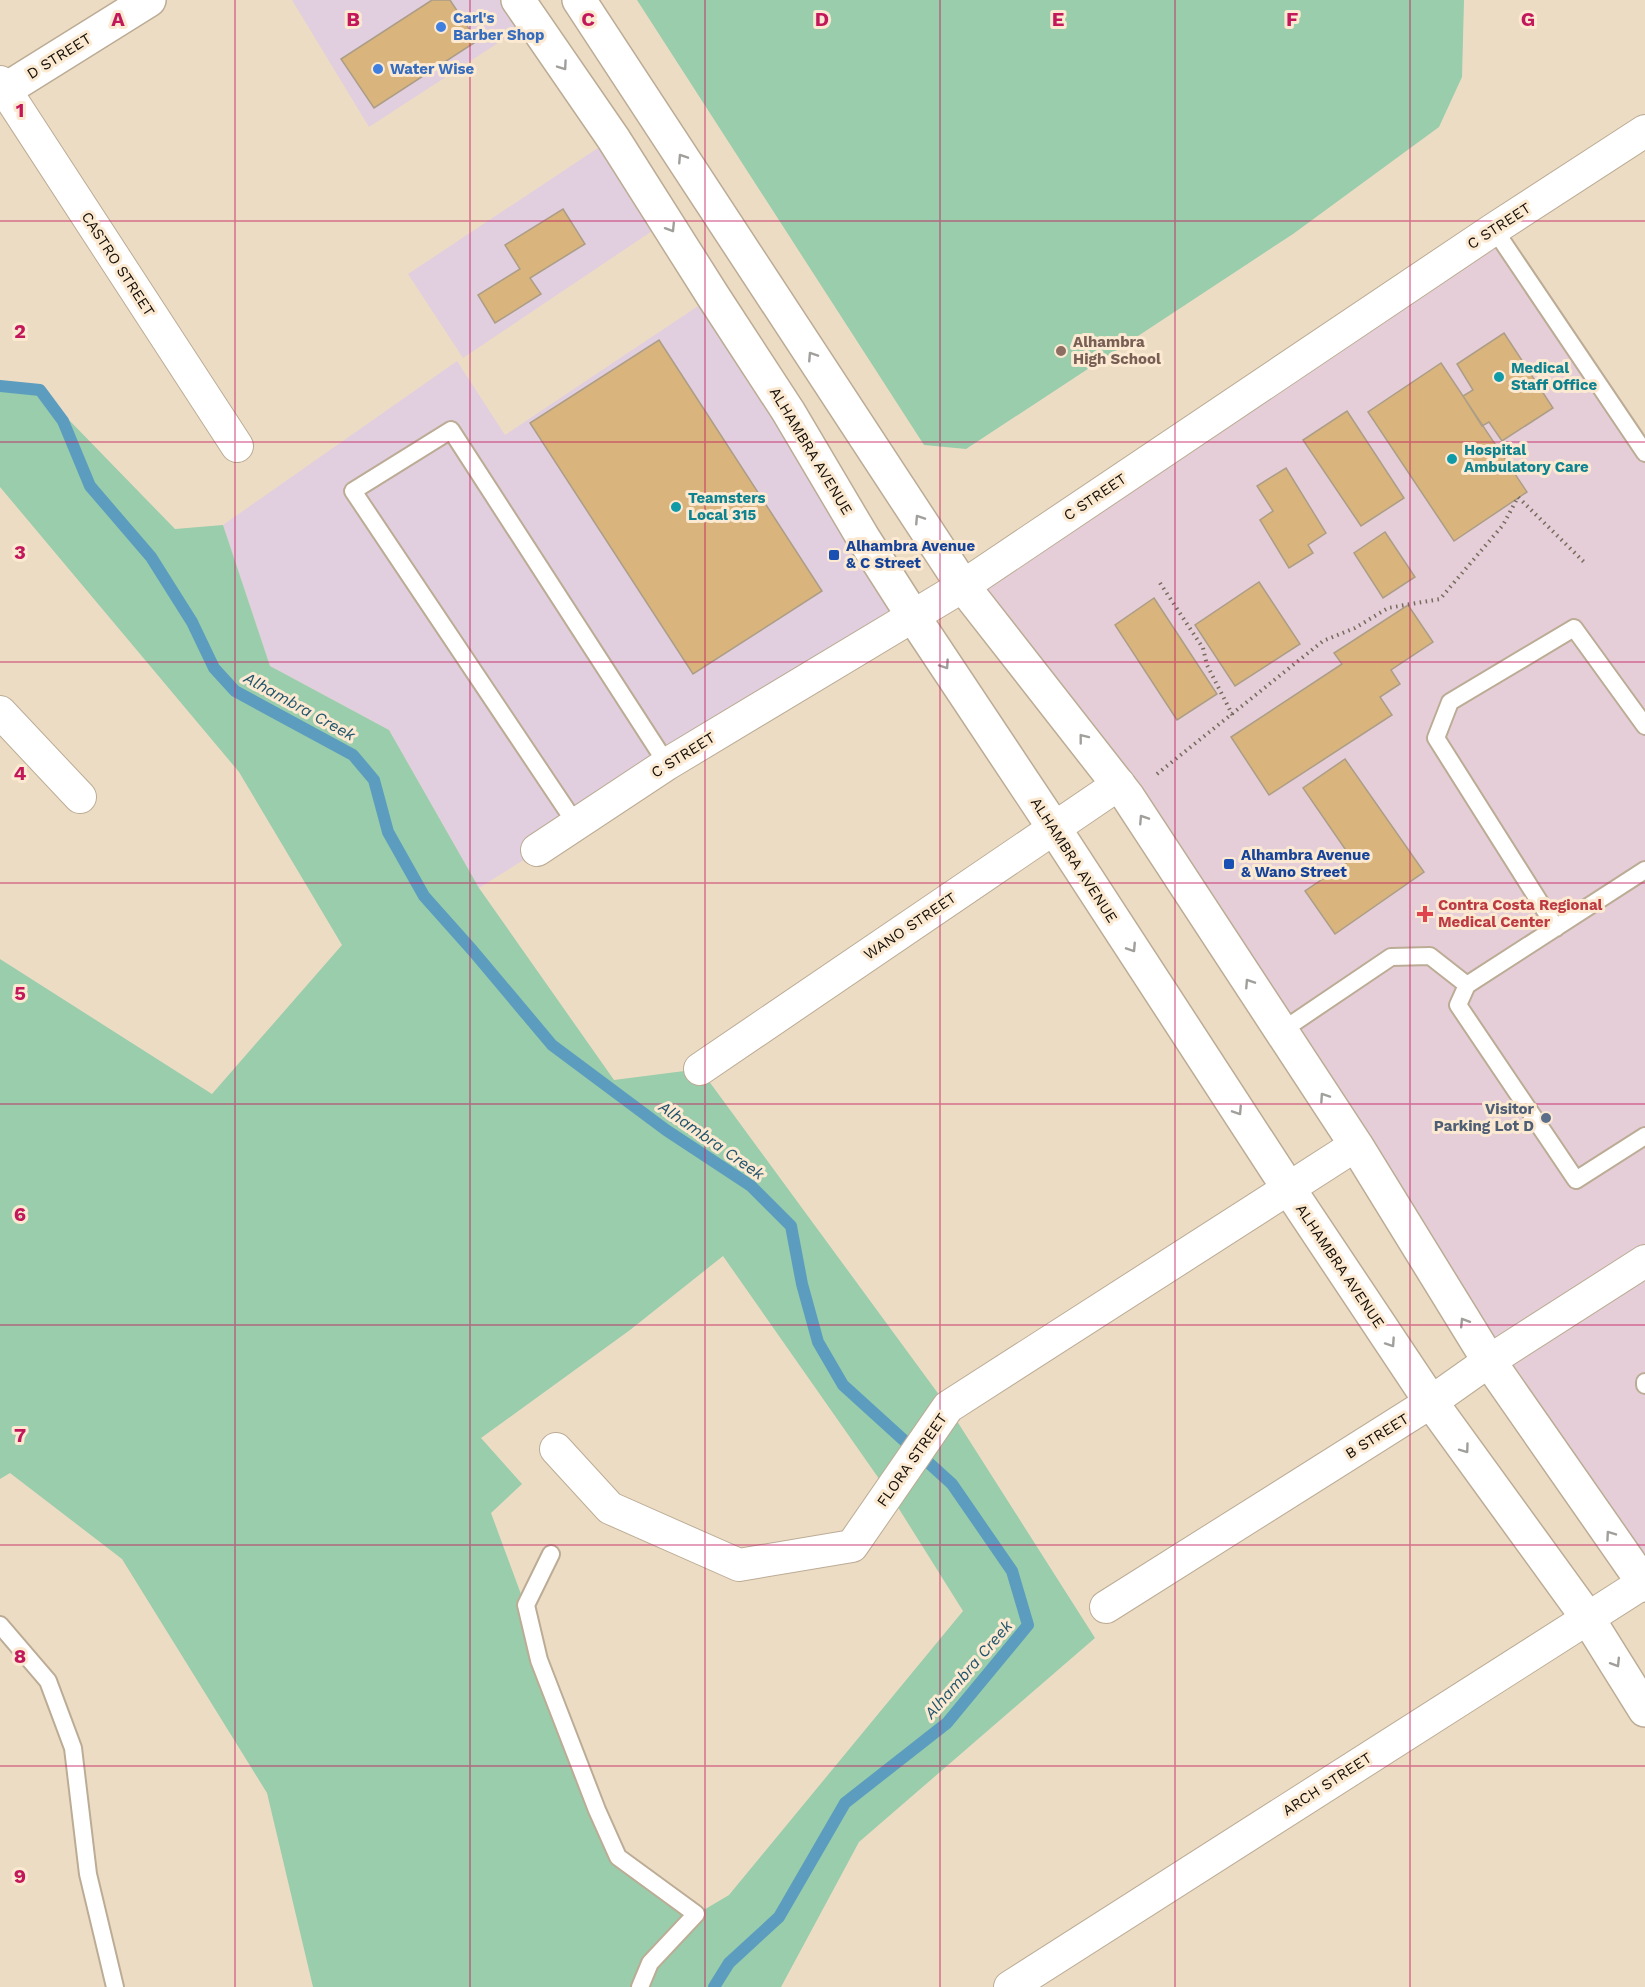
<svg xmlns="http://www.w3.org/2000/svg" width="1645" height="1987" font-family="'Work Sans',sans-serif">
<style>
.commercial{fill:#e1cedf}
.medical{fill:#e5ced8}
.green{fill:#99cdab;fill-rule:evenodd}
.lines{fill:none;stroke-linecap:round;stroke-linejoin:round}
.stream{stroke:#5c9dbf;stroke-width:12}
.building{fill:#d9b47d;stroke:#ac9d86;stroke-width:1.5}
.service-casing{stroke:#bcac95;stroke-width:20}
.minor-casing{stroke:#bcac95;stroke-width:34}
.tertiary-casing{stroke:#bcac95;stroke-width:36}
.secondary-casing{stroke:#bcac95;stroke-width:36}
.path{stroke:#776c5d;stroke-width:4;stroke-dasharray:1.5 4.5;stroke-linecap:butt}
.service{stroke:#fff;stroke-width:16}
.minor{stroke:#fff;stroke-width:32}
.tertiary{stroke:#fff;stroke-width:33}
.secondary{stroke:#fff;stroke-width:33}
.oneway{stroke:#a19f9b}
.grid{fill:none;stroke:#c2185b;stroke-width:1.5;stroke-opacity:0.55}
.shop-dot{fill:#3f7fe0;stroke:#fbe9d1;stroke-width:2}
.education-dot{fill:#8d6e63;stroke:#fbe9d1;stroke-width:2}
.culture-dot{fill:#0f9aa8;stroke:#fbe9d1;stroke-width:2}
.transit-dot{fill:#1a4fb4;stroke:#fbe9d1;stroke-width:2}
.health-dot{fill:#e0444e;stroke:#fbe9d1;stroke-width:2}
.service-dot{fill:#5c6f8a;stroke:#fbe9d1;stroke-width:2}
.labels{text-anchor:middle;stroke-width:6;stroke-linejoin:round;paint-order:stroke}
.shop-label{font-size:15px;font-weight:bold;fill:#366cbe;stroke:#fbe9d1;text-anchor:start}
.street-label{font-size:15px;fill:#140e06;stroke:#fbe9d1}
.education-label{font-size:15px;font-weight:bold;fill:#785e54;stroke:#fbe9d1;text-anchor:start}
.culture-label{font-size:15px;font-weight:bold;fill:#0d838f;stroke:#fbe9d1;text-anchor:start}
.transit-label{font-size:15px;font-weight:bold;fill:#164399;stroke:#fbe9d1;text-anchor:start}
.health-label{font-size:15px;font-weight:bold;fill:#be3a42;stroke:#fbe9d1;text-anchor:start}
.service-label{font-size:15px;font-weight:bold;fill:#4e5e75;stroke:#fbe9d1;text-anchor:end}
.water-label{font-size:16px;font-style:italic;fill:#20546c;stroke:#fbe9d1}
.grid-label{font-size:20px;text-anchor:middle;font-weight:bold;fill:#c2185b;stroke:#fbe9d1;stroke-width:6;stroke-linejoin:round;paint-order:stroke}
</style>
<rect width="100%" height="100%" fill="#eddcc4"/>
<path class="commercial" d="M292,0H518L532,21L369,127Z
M613,138L667,221L463,358L408,274Z
M713,296L913,616L479,888L389,730L270,666L223,525L457,361L505,435Z"/>
<path class="medical" d="M1494,229L1645,453V1585L1356,1145L963,586Z"/>
<path class="green" d="M637,0H1464L1462,77L1439,127L1293,234L966,449L924,445Z
M0,383L34,384L175,529L223,525L270,666L389,730L479,888L614,1080L700,1069L948,1407L1095,1638L859,1842L781,1987H313L267,1793L122,1559L10,1473L0,1479V959L212,1094L342,945L239,772L0,487ZM723,1256L889,1493L963,1611L729,1895L697,1914L618,1857L491,1513L522,1484L481,1438L630,1330Z"/>
<g class="lines">
<path class="stream" d="M0,386L40,390L63,421L90,486L151,557L192,622L214,668L235,691L353,755L374,780L388,832L424,896L473,951L552,1045L666,1130L751,1186L791,1226L802,1284L818,1342L843,1385L952,1484L1012,1571L1028,1625L947,1723L845,1803L779,1917L729,1963L714,1987"/>
</g>
<path class="building" d="M432,0H450L477,41L374,108L341,59Z
M563,209L585,244L530,278L541,294L495,323L478,295L520,269L505,245Z
M1504,333L1553,408L1502,441L1489,422L1482,426L1463,396L1473,390L1457,364Z
M659,340L822,591L693,674L530,423Z
M1441,363L1527,492L1454,541L1368,412Z
M1347,411L1404,498L1361,526L1303,440Z
M1286,468L1326,533L1308,545L1313,553L1289,568L1260,520L1273,511L1257,486Z
M1385,532L1415,577L1383,598L1354,553Z
M1259,582L1300,644L1235,686L1195,625Z
M1154,598L1217,694L1177,720L1115,625Z
M1408,605L1433,642L1391,670L1400,684L1380,697L1392,715L1269,795L1231,737L1342,664L1334,653Z
M1345,759L1424,872L1335,934L1305,891L1352,859L1303,788Z"/>
<g class="lines">
<g class="service-casing">
<path id="service" d="M1494,229L1645,453
M576,824L353,491L451,430L667,764
M1645,870L1467,985L1458,1005L1576,1180L1645,1136
M1556,928L1436,738L1450,702L1574,628L1645,726
M1280,1032L1391,957L1430,956L1467,985
M1645,1382V1385
M551,1554L526,1605L539,1660L597,1810L618,1857L696,1914L650,1963L640,1987
M0,1625L48,1681L73,1748L88,1874L115,1987"/>
</g>
<g class="minor-casing">
<path id="minor" d="M0,82L237,446
M0,712L80,797
M537,850L667,764L963,586L1494,229L1645,131
M700,1069L1119,784
M556,1449L610,1508L739,1565L852,1546L948,1407L1356,1145
M1106,1607L1431,1402L1489,1361L1645,1261
M1010,1987L1643,1583"/>
</g>
<g class="tertiary-casing">
<path id="tertiary" d="M0,93L149,0"/>
</g>
<g class="secondary-casing">
<path id="secondary" d="M518,0L613,138L713,296L788,411L862,536L913,616L1054,828L1289,1189L1431,1402L1587,1617L1645,1710
M579,0L963,586L1128,797L1356,1145L1489,1361L1645,1585"/>
</g>
<path class="path" d="M1160,583L1203,648L1207,665L1233,716
M1157,774L1323,641L1355,628L1388,608L1440,599L1503,525L1518,497L1585,563"/>
<use href="#service" class="service"/>
<use href="#minor" class="minor"/>
<use href="#tertiary" class="tertiary"/>
<use href="#secondary" class="secondary"/>
</g>
<defs><path id="oneway-chevron" d="M-2-3.5L2.5 0L-2 3.5" fill="none" stroke-width="1.6" stroke-linecap="round" stroke-linejoin="round" transform="scale(1.5)"/></defs>
<g class="oneway">
<use href="#oneway-chevron" transform="translate(563 66) rotate(55)"/>
<use href="#oneway-chevron" transform="translate(682 158) rotate(-123)"/>
<use href="#oneway-chevron" transform="translate(671 228) rotate(58)"/>
<use href="#oneway-chevron" transform="translate(812 356) rotate(-123)"/>
<use href="#oneway-chevron" transform="translate(919 519) rotate(-123)"/>
<use href="#oneway-chevron" transform="translate(945 665) rotate(56)"/>
<use href="#oneway-chevron" transform="translate(1083 738) rotate(-128)"/>
<use href="#oneway-chevron" transform="translate(1143 819) rotate(-123)"/>
<use href="#oneway-chevron" transform="translate(1132 948) rotate(57)"/>
<use href="#oneway-chevron" transform="translate(1249 983) rotate(-123)"/>
<use href="#oneway-chevron" transform="translate(1324 1097) rotate(-124)"/>
<use href="#oneway-chevron" transform="translate(1238 1111) rotate(57)"/>
<use href="#oneway-chevron" transform="translate(1464 1322) rotate(-122)"/>
<use href="#oneway-chevron" transform="translate(1391 1343) rotate(56)"/>
<use href="#oneway-chevron" transform="translate(1465 1449) rotate(54)"/>
<use href="#oneway-chevron" transform="translate(1610 1535) rotate(-125)"/>
<use href="#oneway-chevron" transform="translate(1616 1663) rotate(58)"/>
</g>
<path class="grid" d="M235,0V1987M470,0V1987M705,0V1987M940,0V1987M1175,0V1987M1410,0V1987M0,221H1645M0,442H1645M0,662H1645M0,883H1645M0,1104H1645M0,1325H1645M0,1545H1645M0,1766H1645"/>
<g class="shop-dot">
<circle cx="441" cy="27" r="6"/>
<circle cx="378" cy="69" r="6"/>
</g>
<circle class="education-dot" cx="1061" cy="351" r="6"/>
<g class="culture-dot">
<circle cx="1499" cy="377" r="6"/>
<circle cx="1452" cy="459" r="6"/>
<circle cx="676" cy="507" r="6"/>
</g>
<g class="transit-dot">
<rect x="828" y="549" width="12" height="12" rx="3"/>
<rect x="1223" y="858" width="12" height="12" rx="3"/>
</g>
<path class="health-dot" d="M1422 905h6v6h6v6h-6v6h-6v-6h-6v-6h6z"/>
<circle class="service-dot" cx="1546" cy="1118" r="6"/>
<g class="labels">
<g class="shop-label">
<text x="453" y="23">Carl's<tspan x="453" dy="17">Barber Shop</tspan></text>
<text x="390" y="74">Water Wise</text>
</g>
<g class="street-label">
<text transform="translate(59 56) rotate(-32)" y="5">D STREET</text>
<text transform="translate(1499 226) rotate(-33)" y="5">C STREET</text>
<text transform="translate(118 264) rotate(57)" y="5">CASTRO STREET</text>
<text transform="translate(811 451) rotate(59)" y="5">ALHAMBRA AVENUE</text>
<text transform="translate(1095 497) rotate(-34)" y="5">C STREET</text>
<text transform="translate(683 755) rotate(-32)" y="5">C STREET</text>
<text transform="translate(1074 860) rotate(57)" y="5">ALHAMBRA AVENUE</text>
<text transform="translate(910 926) rotate(-34)" y="5">WANO STREET</text>
<text transform="translate(1340 1266) rotate(56)" y="5">ALHAMBRA AVENUE</text>
<text transform="translate(1377 1436) rotate(-32)" y="5">B STREET</text>
<text transform="translate(912 1460) rotate(-55)" y="5">FLORA STREET</text>
<text transform="translate(1327 1784) rotate(-33)" y="5">ARCH STREET</text>
</g>
<g class="education-label">
<text x="1073" y="347">Alhambra<tspan x="1073" dy="17">High School</tspan></text>
</g>
<g class="culture-label">
<text x="1511" y="373">Medical<tspan x="1511" dy="17">Staff Office</tspan></text>
<text x="1464" y="455">Hospital<tspan x="1464" dy="17">Ambulatory Care</tspan></text>
<text x="688" y="503">Teamsters<tspan x="688" dy="17">Local 315</tspan></text>
</g>
<g class="transit-label">
<text x="846" y="551">Alhambra Avenue<tspan x="846" dy="17">&amp; C Street</tspan></text>
<text x="1241" y="860">Alhambra Avenue<tspan x="1241" dy="17">&amp; Wano Street</tspan></text>
</g>
<g class="health-label">
<text x="1438" y="910">Contra Costa Regional<tspan x="1438" dy="17">Medical Center</tspan></text>
</g>
<g class="service-label">
<text x="1534" y="1114">Visitor<tspan x="1534" dy="17">Parking Lot D</tspan></text>
</g>
<g class="water-label">
<text transform="translate(300 706) rotate(29)" y="6">Alhambra Creek</text>
<text transform="translate(712 1140) rotate(35)" y="6">Alhambra Creek</text>
<text transform="translate(968 1669) rotate(-49)" y="6">Alhambra Creek</text>
</g>
</g>
<g class="grid-label">
<text x="118" y="26">A</text>
<text x="353" y="26">B</text>
<text x="588" y="26">C</text>
<text x="822" y="26">D</text>
<text x="1058" y="26">E</text>
<text x="1292" y="26">F</text>
<text x="1528" y="26">G</text>
<text x="20" y="117">1</text>
<text x="20" y="338">2</text>
<text x="20" y="559">3</text>
<text x="20" y="780">4</text>
<text x="20" y="1000">5</text>
<text x="20" y="1221">6</text>
<text x="20" y="1442">7</text>
<text x="20" y="1663">8</text>
<text x="20" y="1883">9</text>
</g>
</svg>
